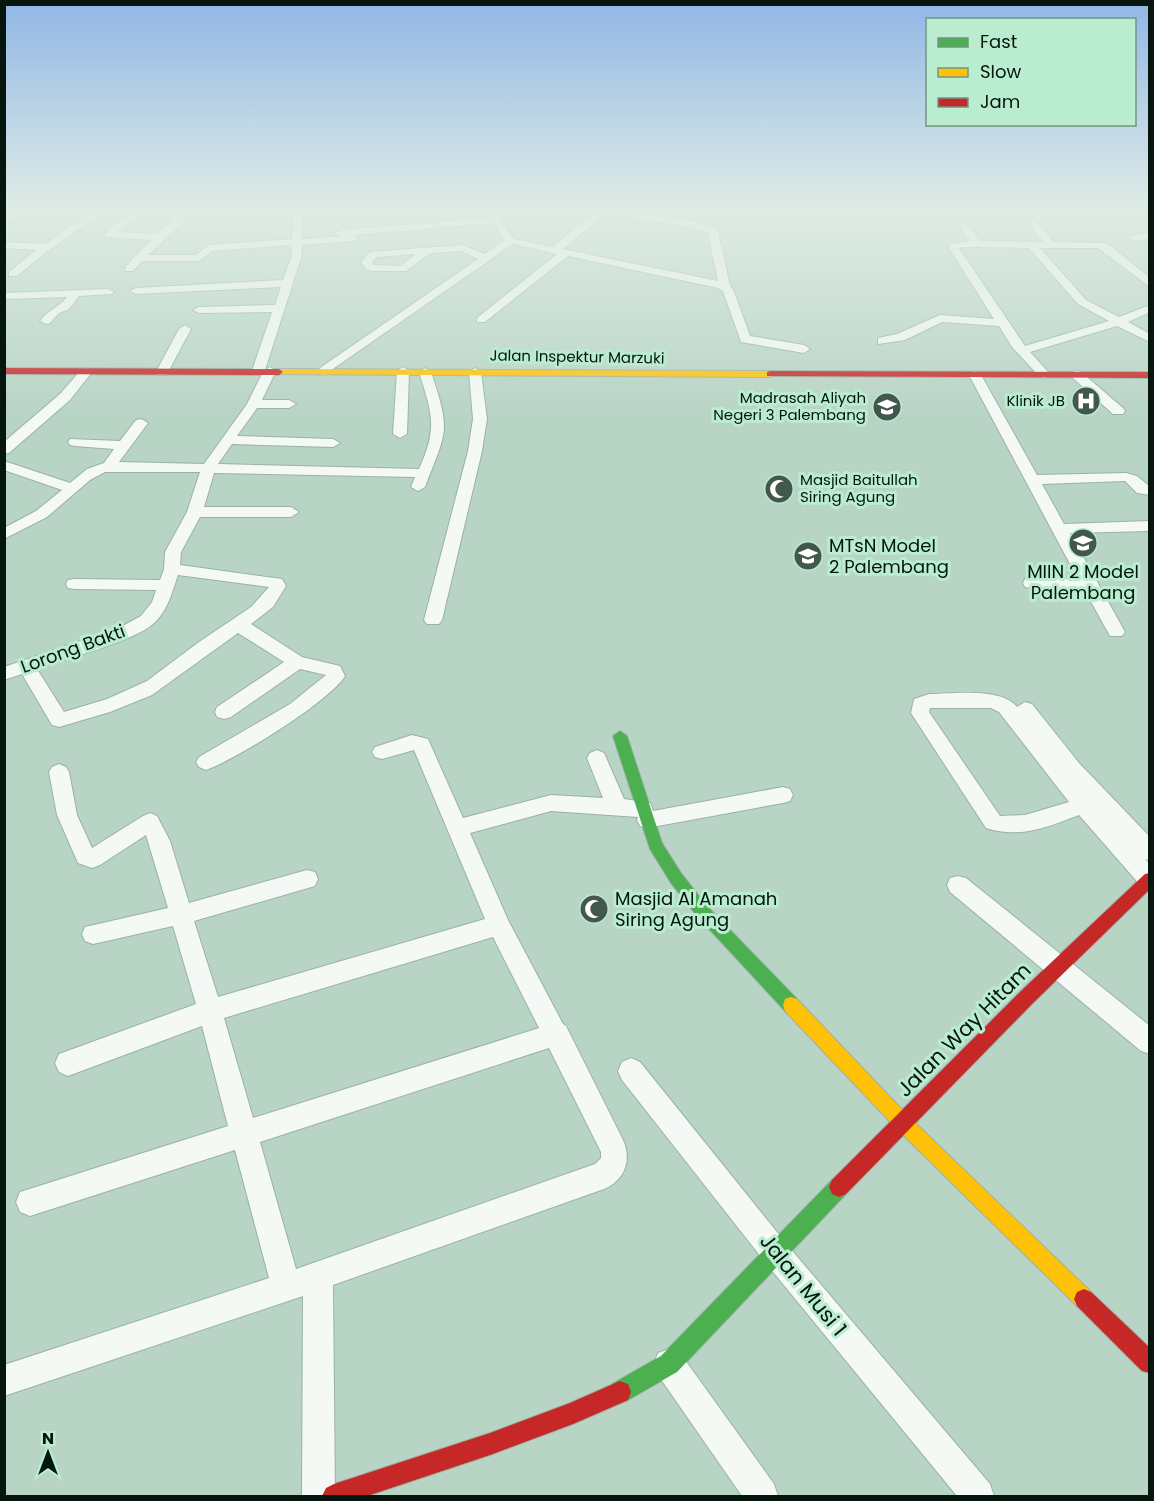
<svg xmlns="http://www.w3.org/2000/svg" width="1154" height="1501" font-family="Poppins,sans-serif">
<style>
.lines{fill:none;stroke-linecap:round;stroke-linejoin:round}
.street-casing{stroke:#9bb1a6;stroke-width:2}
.fast-casing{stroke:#9bb1a6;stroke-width:2}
.slow-casing{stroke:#9bb1a6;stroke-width:2}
.jam-casing{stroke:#9bb1a6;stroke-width:2}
.street{fill:#f4f9f6;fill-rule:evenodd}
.fast{fill:#4caf50;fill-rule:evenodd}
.slow{fill:#ffc107;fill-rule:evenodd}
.jam{fill:#c62828;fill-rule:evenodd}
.labels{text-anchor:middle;stroke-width:6;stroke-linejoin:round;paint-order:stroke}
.far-street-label{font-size:15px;fill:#04160d;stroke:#baecd0}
.far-poi-label{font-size:15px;fill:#04160d;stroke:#baecd0;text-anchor:end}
.poi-label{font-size:18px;fill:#04160d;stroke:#baecd0;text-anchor:start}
.street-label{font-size:18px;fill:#04160d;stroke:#baecd0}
.near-street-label{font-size:21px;fill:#04160d;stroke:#baecd0}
</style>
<rect width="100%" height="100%" fill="#b8d4c5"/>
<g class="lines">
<g class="street-casing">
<path id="street" d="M13,207H24L9,222L4,223V216Z
M99,207H110L45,253L17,276H9V272L36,250L4,248V242L45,244Z
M116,207H304L302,239L340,236L335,233L340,230L488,218L477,207H488L499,218L514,239L553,247C566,236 581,220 597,212C611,205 706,220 718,231L730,286L733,289L750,336L804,345L810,349L804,353L741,342L723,291L718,288L568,256L485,322H477V318L557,254L513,244L324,375L320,374L318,371L320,368L478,259L461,251L431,253L406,271H371L367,270L361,262L370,252L462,245L485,254L505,240L493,223L342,236L354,235L359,238L354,241L302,245L301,258L265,370L270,367L276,371L262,400H289L296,404L289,408H257L237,436L333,439L340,443L333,447L232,444L218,464L419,469C438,427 432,414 419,372L425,368L431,372C451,432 447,430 425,487L418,491L411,487L415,477L214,473L204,507H291L299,512L291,517H200L181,552L180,565L282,579L286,586L273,607L251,624L302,657L340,666L345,676C330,701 235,760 206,770L199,767L196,762L199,757L290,704L326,675L300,669L231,717L224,719L217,717L215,712L217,707L284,662L238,633L152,695L110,712L59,727L52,725L22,674L4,680V667L119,628L141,616L152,602L156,590L74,589L68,588L66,584L68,580L74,579L160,580L164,569L165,552L187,512L200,472H105L90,480L47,517L4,539V528L36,511L62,490L4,470V461L70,483L87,469L104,463L114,449L75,446L70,445L68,442L70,439L120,441L136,420L141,419L148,423L119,462L204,464L247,404L262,374H254L252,371L272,312L199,313L193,310L199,307L275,305L281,287L136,294L130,291L136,288L283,280L291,258L292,245L212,251L199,261H142L133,271H125V267L151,240L105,237V233L134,210H121ZM294,210L292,239L209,245L196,255H148L194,212ZM145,211L182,212L157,234L118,232ZM612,214L699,229L708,233L718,281L563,249L603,216ZM416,254L400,266L374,265L372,262L377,257ZM178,575L269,587L251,607L199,642L147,681L107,699L64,712L37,669C65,659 134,641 153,624C168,611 172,592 178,575Z
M771,207H795C790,211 776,211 771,207Z
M941,207H974L969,210L938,212V208Z
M1033,220L1036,221L1054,242L1104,243L1111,246L1150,278V287L1098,248H1040L1086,300L1119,317L1150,305V312L1128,322L1150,334V342L1117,326L1030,352L1050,374L1044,378L1040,377L1012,347L999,326L942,322L905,340L878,344V338L897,334L940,315L994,319L949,248L951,244L970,241L957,223L965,221L980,241L1043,242L1028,223ZM963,247L1029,248L1078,304L1109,321L1025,346L959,248Z
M1150,233V239L1133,241L1128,238L1133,235Z
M108,289L114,292L112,294L79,296L69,309L59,313L50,323L46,324L40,321C48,310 59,307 67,297L4,299V293Z
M185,325L191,329L168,372L166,375H158L156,372L179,329Z
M403,367L409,371L407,434L400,438L393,434L397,371Z
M86,368L92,372L70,400L9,453L4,454V442L60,394L82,369Z
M475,368L481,372L487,419L482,451L442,620L439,624H427L424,620L468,451L473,419L469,372Z
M975,371L981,375L1037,475L1126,473L1137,476L1150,487V495L1137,493L1125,481L1042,484L1064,524L1150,521V531L1070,533L1125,632L1122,636H1110L1084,589L1031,588L1025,587L1023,583L1025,579L1031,578L1078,579L969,375Z
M1077,371L1081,372L1123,408L1125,411L1123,414H1113L1073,378L1071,375L1073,372Z
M929,694C953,694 1001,687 1017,707L1025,702L1032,704L1079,763L1150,837V861L1145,859L1150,864V888L1141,886L1079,815C1048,827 1019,839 986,828L911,713L914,699ZM930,708H991L999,712L1069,802L1025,815L1000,816L929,712Z
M412,735L428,739L463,818L551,795L603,798L587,758L590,753L597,750L604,753L624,799L650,803L653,811L783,787L790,789L793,795L790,801L783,803L647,828L640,826L637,820L638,817L551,811L470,833L508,920L563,1024L566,1026L623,1140C632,1160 625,1180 604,1189L333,1285L335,1496H302L303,1296L4,1396V1365L269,1278L235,1150L30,1216L20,1212L16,1202L20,1192L228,1126L202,1026L68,1076L59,1072L55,1063L59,1054L196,1004L173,926L93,944L85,941L82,934L85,927L168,908L146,835L100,865L92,868L78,863L57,815L49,772L52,767L59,764L66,767L69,772L77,815L92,848L143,816L150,813L157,816L170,841L189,903L307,870L315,872L318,879L315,886L194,921L218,997L485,919L414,750L382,759L375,757L372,752L375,747ZM493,937L539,1028L253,1118L224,1018ZM549,1048L601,1152V1158L595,1164L296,1269L260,1142Z
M958,876L966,878L1150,1026V1054L1141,1051L950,892L947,885L950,878Z
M631,1058L640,1062L789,1247L990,1484L994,1496H957L769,1267L622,1080L618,1071L622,1062Z
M669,1349L680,1353L774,1484L778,1496H742L658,1375L654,1364L658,1353Z"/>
</g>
<g class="fast-casing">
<path id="fast" d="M620,731L627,736L662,843L681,873L707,906L797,999L799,1005L797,1011L791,1013L785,1011L697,916L671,883L650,849L613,736Z
M839,1177L846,1180L849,1187L846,1194L677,1372L628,1400L620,1403L612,1400L609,1392L612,1384L661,1356L832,1180Z"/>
</g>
<g class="slow-casing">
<path id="slow" d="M1116,207H1124L1150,219V224Z
M279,369L770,371L774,374L770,377L276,374L275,372Z
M791,997L797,999L908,1116L1091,1292L1094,1299L1091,1306L1084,1309L1077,1306L896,1128L785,1011L783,1005L785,999Z"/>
</g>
<g class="jam-casing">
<path id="jam" d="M4,368L279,369L283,372L279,375L4,374Z
M770,371L1150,372V378L767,376V372Z
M1150,873V889L1033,1003L846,1194L839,1197L832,1194L829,1187L832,1180L1021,991L1145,874Z
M1084,1289L1091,1292L1150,1348V1373L1142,1371L1077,1306L1074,1299L1077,1292Z
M620,1381L628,1384L631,1392L628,1400L573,1424L490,1455L367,1496H322L326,1488L334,1484L490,1433L570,1403Z"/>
</g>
<use href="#street" class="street"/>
<use href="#fast" class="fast"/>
<use href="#slow" class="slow"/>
<use href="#jam" class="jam"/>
</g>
<linearGradient id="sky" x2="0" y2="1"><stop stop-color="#91b7e6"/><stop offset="0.5" stop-color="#dfece5"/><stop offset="1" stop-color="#dfece5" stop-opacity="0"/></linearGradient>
<rect width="1154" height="417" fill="url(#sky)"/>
<defs>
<g id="hospital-disc" transform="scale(1.5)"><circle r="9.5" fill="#43584d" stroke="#baecd0"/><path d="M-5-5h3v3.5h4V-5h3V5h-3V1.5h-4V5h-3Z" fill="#fff"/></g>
<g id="school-disc" transform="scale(1.5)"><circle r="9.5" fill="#43584d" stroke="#baecd0"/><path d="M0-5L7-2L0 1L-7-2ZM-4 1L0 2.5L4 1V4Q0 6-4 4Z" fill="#fff"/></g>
<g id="mosque-disc" transform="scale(1.5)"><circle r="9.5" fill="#43584d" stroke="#baecd0"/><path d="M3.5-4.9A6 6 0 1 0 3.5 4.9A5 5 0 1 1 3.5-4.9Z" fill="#fff"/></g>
</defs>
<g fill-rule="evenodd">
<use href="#hospital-disc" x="1086" y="401"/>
<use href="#school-disc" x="887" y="407"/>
<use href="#mosque-disc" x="779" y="489"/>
<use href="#school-disc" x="1083" y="543"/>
<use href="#school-disc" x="808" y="556"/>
<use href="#mosque-disc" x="594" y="909"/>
</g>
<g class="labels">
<g class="far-street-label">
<text transform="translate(577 357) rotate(1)" y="5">Jalan Inspektur Marzuki</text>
</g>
<g class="far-poi-label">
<text x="866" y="403">Madrasah Aliyah<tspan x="866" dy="17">Negeri 3 Palembang</tspan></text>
<text x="1065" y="406">Klinik JB</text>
<text x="800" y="485" text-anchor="start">Masjid Baitullah<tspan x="800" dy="17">Siring Agung</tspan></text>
</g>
<g class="poi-label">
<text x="829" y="552">MTsN Model<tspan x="829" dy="21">2 Palembang</tspan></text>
<text x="1083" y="578" text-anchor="middle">MIIN 2 Model<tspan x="1083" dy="21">Palembang</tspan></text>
<text x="615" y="905">Masjid Al Amanah<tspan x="615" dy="21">Siring Agung</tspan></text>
</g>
<g class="street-label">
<text transform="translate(73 649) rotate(-20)" y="6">Lorong Bakti</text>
</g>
<g class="near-street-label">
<text transform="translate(964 1030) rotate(-45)" y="7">Jalan Way Hitam</text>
<text transform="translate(803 1285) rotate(51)" y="7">Jalan Musi 1</text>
</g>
</g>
<rect width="1154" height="1501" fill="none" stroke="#04160d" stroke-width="12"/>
<rect x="926" y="18" width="210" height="108" fill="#baecd0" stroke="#719682" stroke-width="1.5"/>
<rect x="938" y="38" width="30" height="9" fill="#4caf50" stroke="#719682" stroke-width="1.5"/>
<text x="980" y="48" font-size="18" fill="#04160d">Fast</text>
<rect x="938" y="68" width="30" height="9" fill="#ffc107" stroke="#719682" stroke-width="1.5"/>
<text x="980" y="78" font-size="18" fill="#04160d">Slow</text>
<rect x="938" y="98" width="30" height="9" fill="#c62828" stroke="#719682" stroke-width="1.5"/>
<text x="980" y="108" font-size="18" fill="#04160d">Jam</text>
<g transform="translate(48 1453)" stroke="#baecd0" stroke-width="4.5" paint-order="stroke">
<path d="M0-4.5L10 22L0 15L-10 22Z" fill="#04160d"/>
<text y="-9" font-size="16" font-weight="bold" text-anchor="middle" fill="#04160d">N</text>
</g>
</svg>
